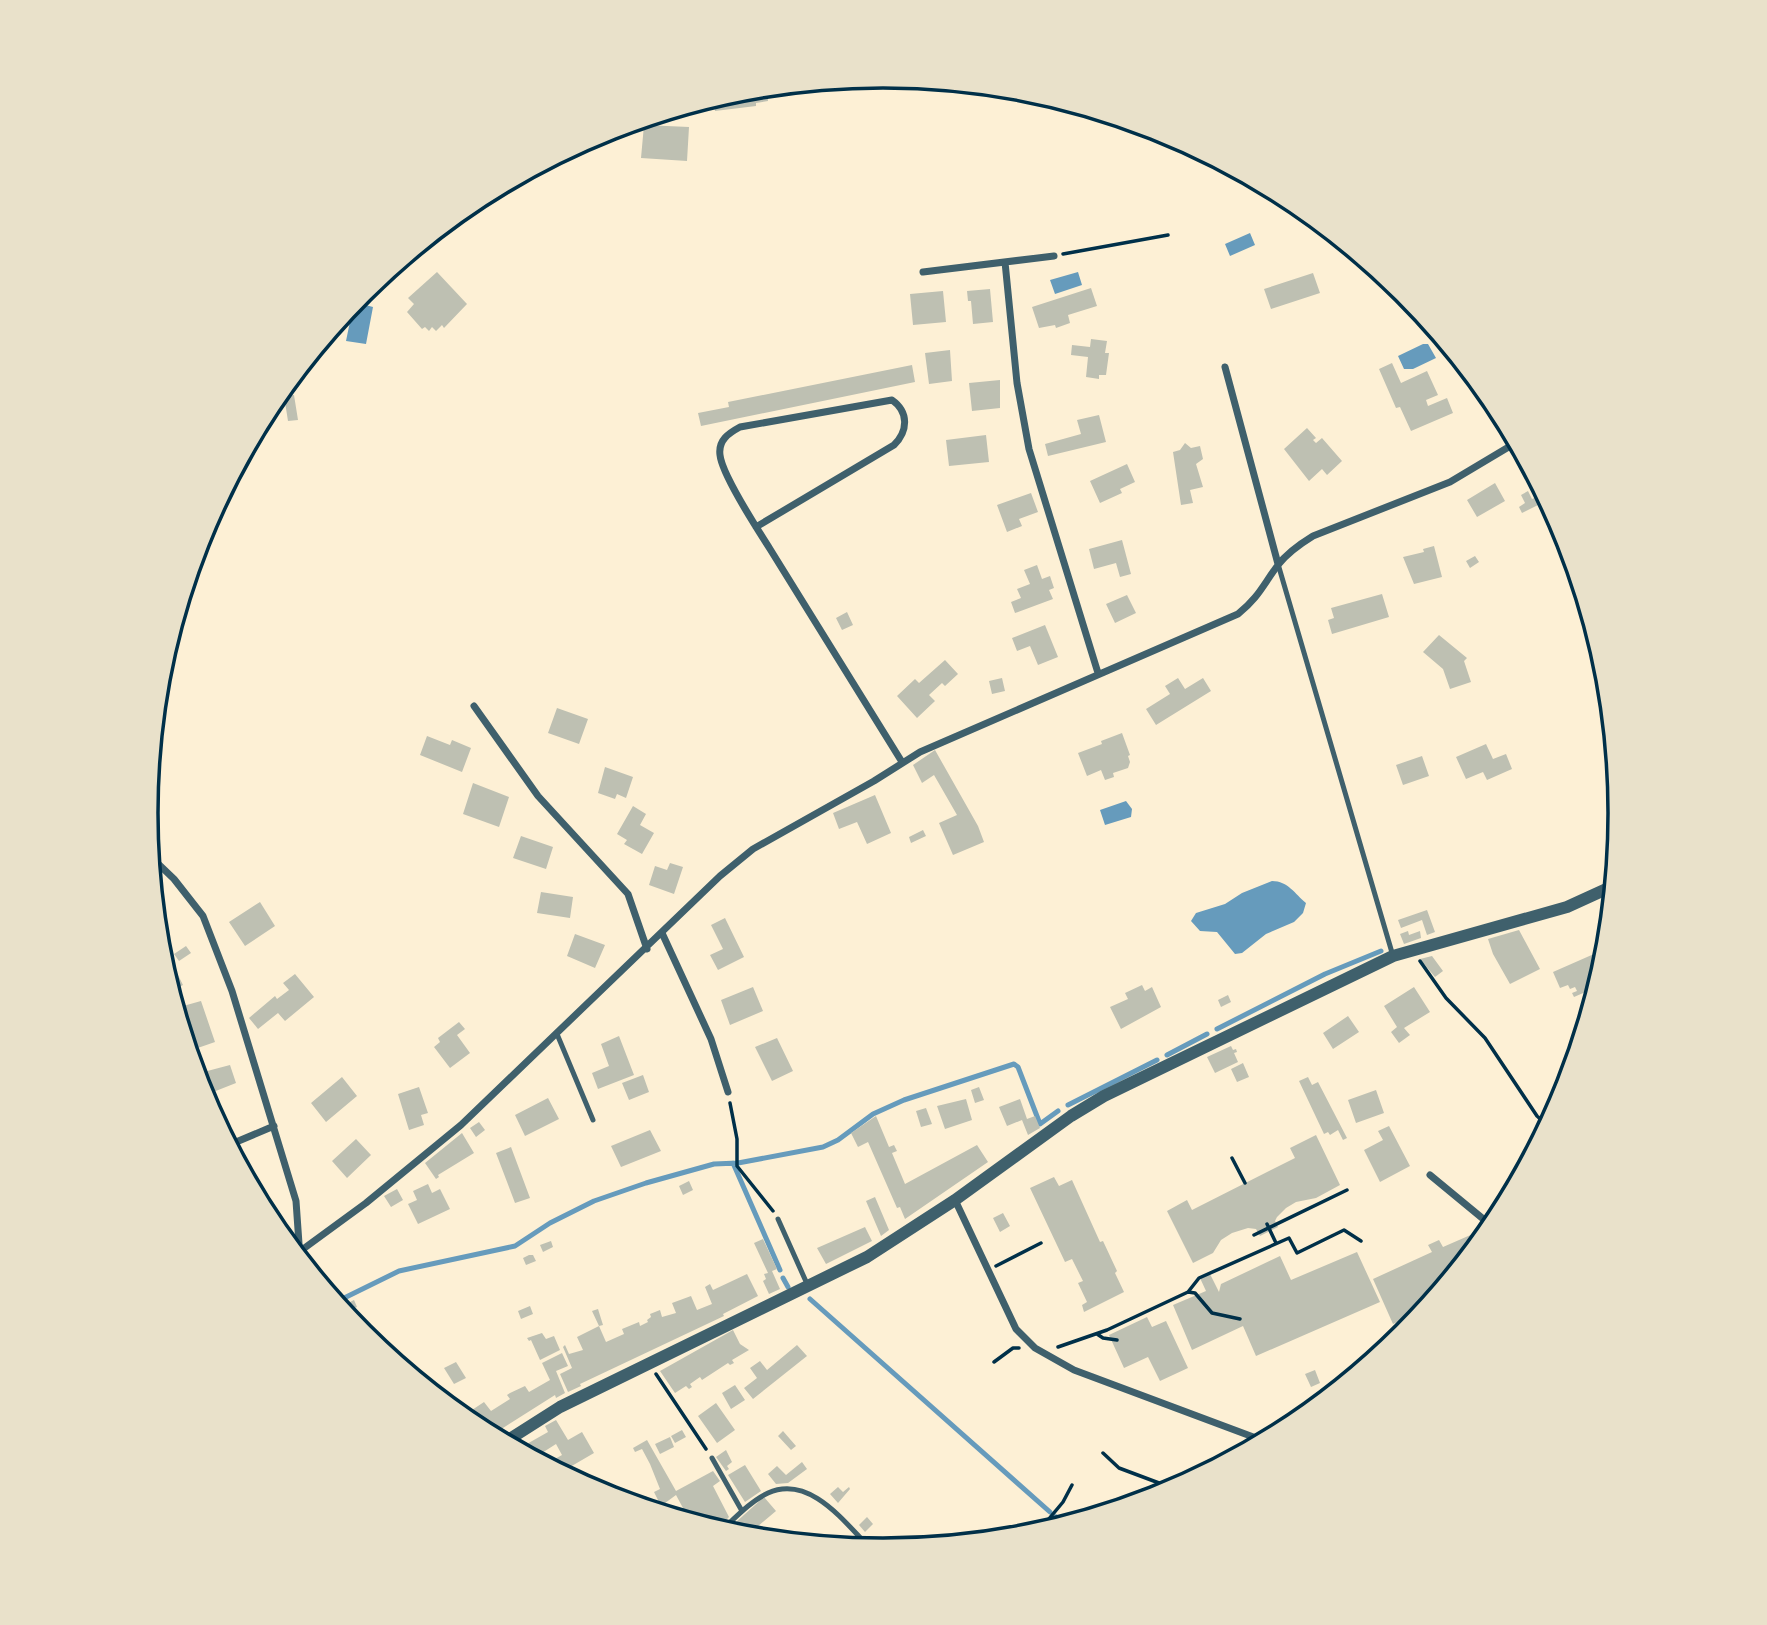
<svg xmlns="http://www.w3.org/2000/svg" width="1767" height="1625" font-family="Signika,sans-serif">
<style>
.water{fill:#669bbc}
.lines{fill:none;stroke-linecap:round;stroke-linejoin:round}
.stream{stroke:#669bbc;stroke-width:5}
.building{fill:#bec0b2}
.path{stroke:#003049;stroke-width:3.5}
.service{stroke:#3f606c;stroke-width:5}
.minor{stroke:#3f606c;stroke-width:7}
.tertiary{stroke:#3f606c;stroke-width:12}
.rim{fill:none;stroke:#003049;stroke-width:3.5}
</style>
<rect width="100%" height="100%" fill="#fdf0d5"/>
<path class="water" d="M1250,233L1255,245L1230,256L1225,244Z
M1078,272L1082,285L1055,294L1050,280Z
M354,302L373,307L366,344L346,341Z
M1423,344H1428L1436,358L1413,369H1404L1398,356Z
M1126,801L1132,809L1131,817L1105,825L1100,810Z
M1272,881C1288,881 1295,894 1306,903L1303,913L1294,922L1266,934L1242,953L1235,954L1217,932L1200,931L1191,921L1196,913L1225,904L1242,893Z"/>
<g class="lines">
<path class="stream" d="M1217,1029L1325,974L1381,951
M1167,1055L1207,1034
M1068,1105L1157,1060
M733,1163L780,1270
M783,1278L788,1287
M810,1299L1050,1512
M336,1302L399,1271L515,1246L550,1223L594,1201L646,1183L714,1164L738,1163L823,1147L838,1140L873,1114L904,1100L1014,1064L1018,1067L1040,1124L1058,1111
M1056,1517L1064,1525"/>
</g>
<path class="building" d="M884,75L903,77L869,86L866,77Z
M767,87L768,101L756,103V106L715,111L713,97L740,89Z
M644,125L689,127L687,161L641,158Z
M437,272L467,304L444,328L442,325L436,331L432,327L429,331L425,327L422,329L407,312L414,304L408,298Z
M1313,273L1320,293L1271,309L1264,289Z
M1091,288L1097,306L1068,315L1070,323L1056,328L1055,325L1039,328L1032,307Z
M990,289L993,322L973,324L971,301H968L967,291Z
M943,291L946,322L913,325L910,294Z
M1091,339L1107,341L1105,353H1109L1106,375H1099V379L1086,377L1088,357L1071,355L1072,345L1090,347Z
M950,350L952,381L929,384L925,353Z
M1392,363L1401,383L1427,371L1438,395L1426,400L1428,406L1447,398L1453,413L1411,431L1400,407L1396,408L1379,369Z
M912,365L915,382L701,426L698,413L729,407L728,402Z
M1000,380V408L972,411L969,383Z
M294,395L298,420L288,421L284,396Z
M1099,415L1106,442L1048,456L1045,444L1081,434L1077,420Z
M1307,428L1316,438L1313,440L1316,443L1322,438L1342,461L1327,475L1322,469L1309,481L1284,449Z
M986,435L989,462L949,466L946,440Z
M1185,443L1191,448L1200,446L1203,459L1196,464L1203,487L1190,490L1193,503L1181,505L1173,452L1180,450Z
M1127,464L1135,482L1120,489L1122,493L1100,503L1090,481Z
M1534,474L1545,494L1539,498L1529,476Z
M1495,483L1505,501L1477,517L1467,500Z
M1528,491L1532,499L1537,497L1540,504L1522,513L1519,507L1525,503L1521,495Z
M1031,493L1038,512L1019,519L1022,526L1007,532L997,505Z
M1122,540L1131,574L1120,577L1116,563L1094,569L1089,549Z
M1434,546L1442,577L1414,584L1403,557L1424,552L1423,549Z
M1475,556L1479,562L1470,568L1466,561Z
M1037,565L1042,579L1050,576L1054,588L1049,590L1053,599L1015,613L1011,602L1021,598L1017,589L1030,584L1024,570Z
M1382,594L1389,617L1332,634L1328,620L1334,618L1331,608Z
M1127,595L1136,613L1115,623L1106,604Z
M847,612L853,625L842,630L836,618Z
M1045,625L1058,657L1038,665L1030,646L1017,651L1012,638Z
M1439,635L1467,658L1464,661L1471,682L1450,689L1443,669L1423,652Z
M945,660L958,674L945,686L942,683L929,695L935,701L917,718L897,696L915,679L919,683Z
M1002,678L1005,691L992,694L989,681Z
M1178,678L1185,689L1203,678L1211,691L1156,725L1146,709L1170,694L1165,686Z
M557,708L588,719L579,744L548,733Z
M1122,733L1130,755L1128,756L1130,762L1128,768L1113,773L1114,777L1105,780L1101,770L1087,776L1078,753L1102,744L1101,741Z
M427,736L450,745L452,740L471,748L462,772L420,755Z
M1486,744L1493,759L1506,754L1512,769L1487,780L1483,772L1466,779L1456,757Z
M935,750L978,826L984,842L953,855L939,823L957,815L934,775L922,783L913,765Z
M1422,756L1429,776L1403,785L1396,765Z
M605,767L633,777L626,798L617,794L615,799L598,793Z
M473,783L509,797L499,827L463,814Z
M875,795L891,833L867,844L857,822L839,829L833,813Z
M148,796L157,802L147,819L146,812Z
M633,806L646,814L640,825L654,833L642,854L624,844L627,840L617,834Z
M923,830L926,836L911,843L909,837Z
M521,836L553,847L546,869L513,858Z
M670,863L683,867L674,894L649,885L655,866L667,870Z
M541,892L573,897L570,918L537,913Z
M260,902L275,926L245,946L229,922Z
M1427,910L1435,932L1427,935L1422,920L1401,928L1398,920Z
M725,918L744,957L718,970L710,955L723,949L711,925Z
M1519,930L1540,969L1510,984L1493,954L1488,939Z
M1408,931L1409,935L1420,931L1421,938L1404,944L1400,934Z
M575,934L605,945L595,968L567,956Z
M186,946L191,953L179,961L174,954Z
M1603,950L1606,958L1603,970L1593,974L1597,987L1574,997L1572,993L1577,991L1575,987L1570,989L1568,985L1560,988L1553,972Z
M1432,956L1443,971L1435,977L1420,959Z
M176,971L183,985L171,991L166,975Z
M295,974L314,997L285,1021L278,1013L258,1029L249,1018L275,996L277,999L289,990L283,983Z
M1142,985L1145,991L1152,987L1161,1007L1121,1029L1110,1007L1128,999L1125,993Z
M753,987L763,1011L730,1025L721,1000Z
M1414,987L1430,1012L1404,1028L1410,1035L1399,1043L1391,1032L1397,1027L1384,1006Z
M1228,995L1231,1002L1221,1007L1218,1000Z
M201,1001L215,1042L189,1051L176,1008Z
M1348,1016L1359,1032L1333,1049L1323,1033Z
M459,1022L465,1029L457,1035L470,1053L450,1068L434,1047L440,1042L438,1038Z
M619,1036L634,1075L598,1089L592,1073L609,1066L601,1044Z
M777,1038L793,1071L772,1081L755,1047Z
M1231,1046L1233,1050L1236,1049L1237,1052L1234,1053L1238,1062L1215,1073L1207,1057Z
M1243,1063L1249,1077L1237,1082L1231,1069Z
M230,1065L236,1083L203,1096L196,1074Z
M643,1075L649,1092L629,1100L622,1083Z
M342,1077L357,1096L326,1122L311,1103Z
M1308,1077L1312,1085L1318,1082L1347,1138L1343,1140L1338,1130L1330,1135L1328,1132L1324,1134L1299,1081Z
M419,1087L428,1113L421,1115L424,1125L409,1130L398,1094Z
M979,1087L984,1100L975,1103L971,1090Z
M1376,1090L1384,1113L1356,1123L1348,1100Z
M548,1098L559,1119L525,1136L515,1115Z
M966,1099L972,1120L945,1129L937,1106Z
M1020,1099L1027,1119L1035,1116L1040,1128L1028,1135L1022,1120L1007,1126L999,1107Z
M926,1108L932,1124L921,1127L916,1111Z
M876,1116L889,1147L894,1145L897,1151L892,1153L905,1184L977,1145L988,1162L905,1219L900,1207L897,1208L868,1142L858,1147L851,1133Z
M479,1122L485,1130L476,1137L470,1128Z
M1389,1126L1410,1166L1380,1182L1364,1150L1383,1140L1378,1131Z
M650,1130L661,1151L621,1167L611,1146Z
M462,1133L474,1153L438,1175L439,1177L436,1179L425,1163Z
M1316,1135L1340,1185L1316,1198L1296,1202L1286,1208L1277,1217L1275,1221L1278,1227L1260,1236L1256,1229L1248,1228L1232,1233L1221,1240L1213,1253L1193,1263L1167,1211L1187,1200L1192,1210L1295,1158L1290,1148Z
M356,1139L371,1155L347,1178L332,1161Z
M511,1147L530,1198L515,1203L496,1153Z
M1054,1177L1059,1186L1072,1180L1100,1242L1103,1241L1117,1271L1115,1273L1124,1292L1084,1312L1082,1305L1087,1302L1078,1283L1083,1281L1072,1259L1065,1262L1030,1188Z
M689,1181L693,1190L683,1195L679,1186Z
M428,1184L432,1193L440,1189L450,1209L418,1224L408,1204L417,1200L413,1191Z
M397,1189L403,1200L391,1207L384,1196Z
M875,1197L889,1230L881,1236L866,1201Z
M1003,1213L1010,1226L1000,1232L993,1218Z
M865,1227L872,1241L826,1264L817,1248Z
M1482,1230L1485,1236L1425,1309L1393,1324L1373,1279L1432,1252L1428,1245L1439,1240L1443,1247Z
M763,1239L777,1269L772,1271L780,1289L769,1294L763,1281L766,1279L764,1274L768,1273L754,1243Z
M551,1241L553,1247L543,1252L540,1245Z
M1357,1252L1380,1302L1256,1356L1243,1326L1192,1350L1173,1305L1206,1291L1200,1278L1210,1274L1219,1292L1221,1284L1280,1256L1291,1280Z
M529,1255H533L536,1261L526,1265L523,1258Z
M747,1274L758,1296L723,1314L724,1316L580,1384L581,1386L568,1392L560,1374L572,1368L563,1347L565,1345L569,1354L583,1350L577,1337L599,1326L606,1342L624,1334L622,1329L639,1322L640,1326L648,1322L647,1320L651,1317L650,1314L660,1310L662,1317L676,1313L672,1303L691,1296L697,1310L712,1304L705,1287L710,1284L713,1290Z
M354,1300L357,1307L345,1312L342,1306Z
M530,1306L533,1314L521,1319L518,1311Z
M598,1309L603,1325L599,1326L592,1311Z
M1147,1317L1152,1327L1166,1321L1188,1368L1160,1381L1148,1357L1124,1368L1109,1335Z
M733,1330L740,1344L749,1350L732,1360L734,1363L730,1365L728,1363L702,1380L700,1377L690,1384L692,1387L689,1389L686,1386L675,1393L660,1371Z
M542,1333L546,1339L554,1336L560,1350L540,1360L531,1340L529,1341L527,1338Z
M797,1345L807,1356L753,1399L744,1388L757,1378L750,1368L760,1361L767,1370Z
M562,1353L568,1366L556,1371L565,1393L556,1398L555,1395L492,1435L471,1423L466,1414L484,1402L491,1411L510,1399L507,1395L510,1393L525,1386L529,1392L550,1380L542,1363Z
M456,1362L466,1378L454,1384L444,1368Z
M1315,1370L1320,1383L1311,1387L1305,1374Z
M735,1385L745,1400L731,1409L722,1393Z
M716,1403L735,1430L717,1443L698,1416Z
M556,1420L568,1440L582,1432L594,1453L570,1467L575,1476L572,1478L546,1464L562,1455L556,1444L534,1458L518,1449L548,1432L545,1426Z
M682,1430L686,1437L675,1443L671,1436Z
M783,1431L796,1446L791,1450L778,1436Z
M670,1437L674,1447L660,1454L655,1444Z
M647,1440L676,1491L713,1471L720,1481L713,1486L729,1517L717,1529L672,1515L683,1508L676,1495L661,1506L654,1492L660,1489L650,1464L642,1449L635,1452L633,1448Z
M726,1450L732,1462L727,1466L729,1469L726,1471L716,1457Z
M802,1462L807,1469L788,1483L776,1484L768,1474L777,1466L786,1475Z
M745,1465L761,1491L745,1502L728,1475Z
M838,1487L843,1492L849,1487L850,1489L838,1503L830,1494Z
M646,1496L651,1506L655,1503L660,1511L636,1504L635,1502Z
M764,1497L776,1511L757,1527L769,1538L739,1535L726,1531Z
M867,1517L873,1524L865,1532L859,1525Z"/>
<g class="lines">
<path class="path" d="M1063,254L1168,235
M1420,961L1446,998L1485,1038L1537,1116L1548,1126
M730,1103L737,1139V1166L773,1211
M1232,1158L1245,1183
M1267,1224L1276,1243
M1254,1235L1347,1190
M996,1266L1041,1243
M1188,1292L1195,1293L1212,1313L1240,1319
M1097,1334L1103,1338L1117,1340
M1058,1347L1107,1330L1188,1292L1199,1278L1289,1238L1297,1253L1344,1230L1361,1241
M994,1362L1013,1348H1019
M656,1374L706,1449
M1103,1453L1119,1468L1175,1489
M1038,1532L1063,1502L1072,1485"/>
<path class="service" d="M1278,564L1393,956
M557,1034L593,1120
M778,1219L808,1286
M712,1458L742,1511
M722,1530C736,1517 751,1501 768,1493C810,1474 845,1523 871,1549"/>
<path class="minor" d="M1005,262L1017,383L1029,449L1098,673
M923,272L1054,256
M1225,367L1278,564
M756,527L894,445C908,431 909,412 892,400L740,427C729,433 718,440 720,455C722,475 758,530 770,549C814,620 858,691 902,762
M474,706L538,796L628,894L647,949
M151,857L174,879L203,916L232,991L296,1201L300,1258
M662,933L711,1039L728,1092
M229,1145L274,1126
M1430,1175L1493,1227
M955,1200L1016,1329L1035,1348L1074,1370L1264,1441
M299,1252L366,1203L461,1125L720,876L753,849L874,781L920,752L1238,614C1259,597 1263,585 1278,565C1287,553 1300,544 1313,536L1450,482L1517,442"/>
<path class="tertiary" d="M505,1442L560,1407L867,1257L955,1200L1071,1116L1104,1096L1393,956L1567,907L1613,886"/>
</g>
<path d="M0 0H1767V1625H0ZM158 813a725 725 0 1 1 1450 0a725 725 0 1 1-1450 0Z" fill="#e9e1ca" fill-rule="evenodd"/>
<path class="rim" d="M158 813a725 725 0 1 1 1450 0a725 725 0 1 1-1450 0Z"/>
</svg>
